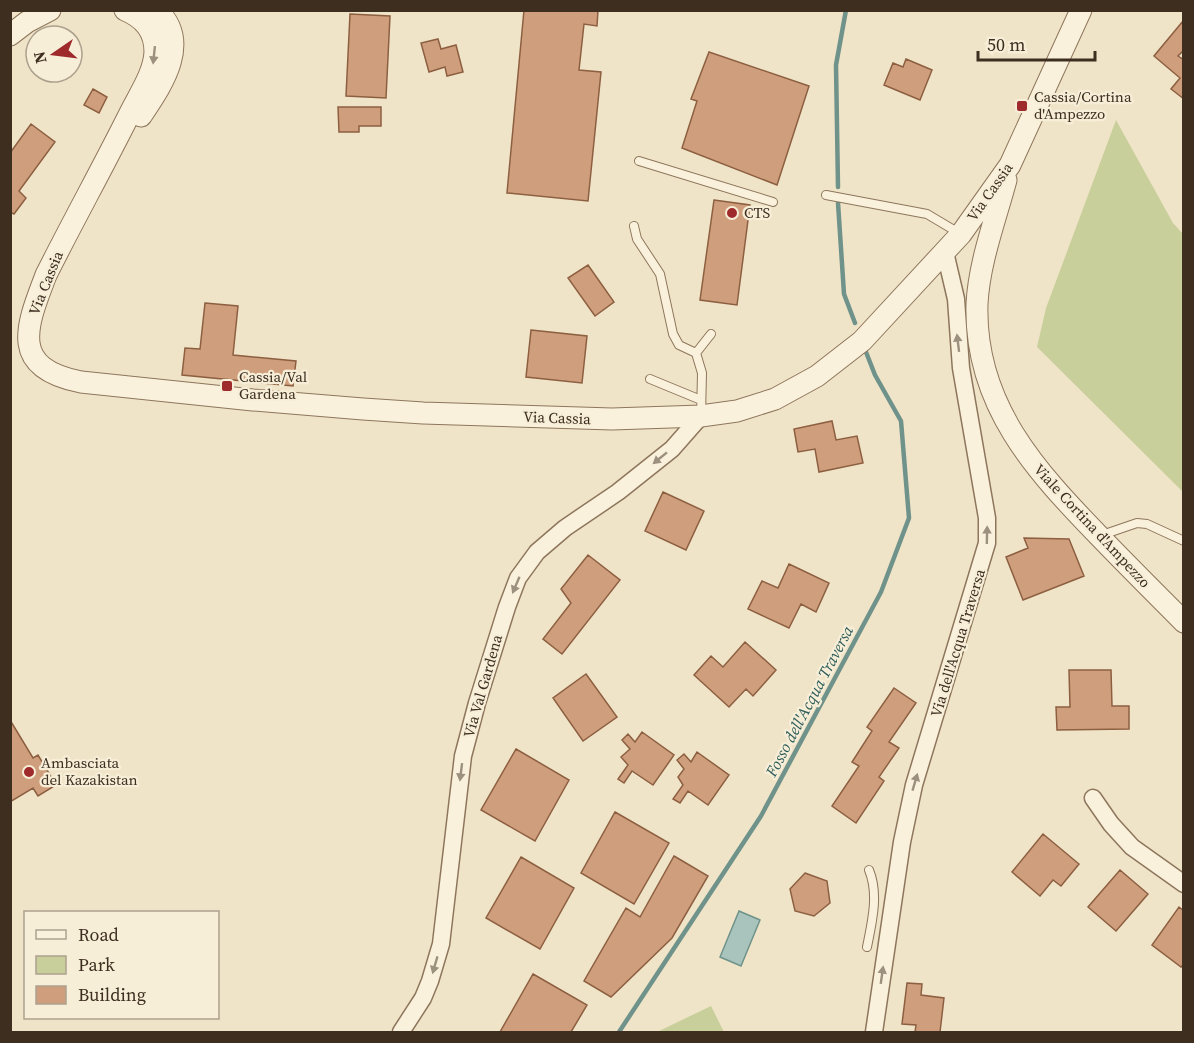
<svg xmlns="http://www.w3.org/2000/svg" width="1194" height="1043" font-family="'Source Serif 4',serif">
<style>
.green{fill:#c9cf9b}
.water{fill:#a9c4bc;stroke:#6f938a;stroke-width:1.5}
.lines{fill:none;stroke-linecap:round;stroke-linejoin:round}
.stream{stroke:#6f938a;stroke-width:4.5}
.building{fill:#cf9f7d;stroke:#8d5f41;stroke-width:1.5}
.service-casing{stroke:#8d765c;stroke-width:10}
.minor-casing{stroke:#8d765c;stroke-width:19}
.tertiary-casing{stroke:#8d765c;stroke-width:23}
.service{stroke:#faf1dc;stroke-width:8}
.minor{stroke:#faf1dc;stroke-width:16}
.tertiary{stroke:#faf1dc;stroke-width:21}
.oneway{fill:#9c907e}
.poi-dot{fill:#9e2a2b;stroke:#f7eed8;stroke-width:2}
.labels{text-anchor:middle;stroke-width:4.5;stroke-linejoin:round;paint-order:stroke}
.poi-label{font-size:15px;fill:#3d2e20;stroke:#f7eed8;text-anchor:start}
.street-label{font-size:15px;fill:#3d2e20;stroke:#f7eed8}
.water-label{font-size:16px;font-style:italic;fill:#2f5d5a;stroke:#f7eed8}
</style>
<rect width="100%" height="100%" fill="#f0e4c8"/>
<path class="green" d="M1116,120L1173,223L1183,234V492L1037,347L1046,308Z
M711,1006L724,1032H657Z"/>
<path class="water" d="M739,911L760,920L741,966L720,957Z"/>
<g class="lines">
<path class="stream" d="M838,187L836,65L846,10
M838,203L844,294L855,323
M619,1032L761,816L881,592L909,518L901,421L875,375L866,352"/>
</g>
<path class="building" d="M524,10H598L597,26L584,24L579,70L601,72L588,201L507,193Z
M350,14L390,16L386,98L346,96Z
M1183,21L1184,50L1178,56L1184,60V99L1171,89L1180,78L1154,56Z
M438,39L441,49L456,45L463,72L447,76L445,67L429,72L421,43Z
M709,52L809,86L777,185L682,148L697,101L691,99Z
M906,59L932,70L920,100L884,85L893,63L903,67Z
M93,89L107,97L99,113L84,105Z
M338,107H381V126H359V132H339Z
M31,124L55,142L19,191L26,198L14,214L10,212V153Z
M714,200L750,205L737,305L700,300Z
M588,265L614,302L595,316L568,278Z
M205,303L238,306L233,355L296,361L293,386L182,375L185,348L200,349Z
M531,330L587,336L582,383L526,377Z
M832,421L836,440L857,436L863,463L819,472L815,449L798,452L794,429Z
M663,492L704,511L686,550L645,531Z
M1024,538L1069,539L1084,576L1023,600L1006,557L1028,548Z
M588,555L620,580L562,654L543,639L571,603L561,589Z
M789,564L829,583L816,612L801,604L789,628L748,609L762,581L778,588Z
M745,642L776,670L753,696L746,689L729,707L694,675L711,656L723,667Z
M1069,670H1111L1112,706H1129V729L1057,730L1056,707H1070Z
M586,674L617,717L583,741L553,698Z
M894,688L916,703L889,742L899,748L879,777L884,781L856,823L832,806L859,766L852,762L872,731L867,727Z
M10,720L33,758L38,755L56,785L38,796L33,788L10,802Z
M642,732L674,755L653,785L632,771L624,783L618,779L628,765L621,757L630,749L622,740L628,734L635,742Z
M516,749L569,780L535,841L481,810Z
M697,752L729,775L708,805L688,791L680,803L673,799L683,785L678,777L684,769L677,760L684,754L691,762Z
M615,812L669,843L634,904L581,873Z
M1043,834L1079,864L1061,886L1053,880L1040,896L1012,872Z
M674,856L708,876L672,938L611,997L584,981L626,908L640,917Z
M521,857L574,888L540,949L486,918Z
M1120,870L1148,894L1116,931L1088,907Z
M805,873L827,881L830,903L814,916L795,911L790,889Z
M1179,907L1184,911V964L1181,967L1152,945Z
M533,974L587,1005L571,1032H500Z
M907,983L922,984L921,995L944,998L940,1032H915L916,1025L902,1024Z"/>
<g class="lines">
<g class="service-casing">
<path id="service" d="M639,161L773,202
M826,195L927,214L959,233
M634,226L637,239L660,274L673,334L679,345L696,353
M650,379L701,400
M701,416L702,373L696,353L711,334
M1099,536L1137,523L1147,524L1184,541
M867,947C872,922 879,894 869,870"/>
</g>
<g class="minor-casing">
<path id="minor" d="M1093,798L1111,824L1132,847L1184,884
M401,1032L423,998L430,981L441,944L463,756L477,703L507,607L518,578L537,552L565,528L618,492L672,449L701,416
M874,1032L902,842L914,785L987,543V518L961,368L956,299L945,252"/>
</g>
<g class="tertiary-casing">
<path id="tertiary" d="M125,10C144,18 155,31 155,52C154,74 138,96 129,115C102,169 73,221 46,275C26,327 9,368 81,382L253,400L363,409L423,413L612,419L701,416L737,411L775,399L817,376L862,341L961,234L1010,165L1081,10
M10,35L27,22L50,10
M141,116C161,86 192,43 157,10
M1006,180C995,221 979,263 977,304C974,405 1036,471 1101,538C1128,566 1156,594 1184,622"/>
</g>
<use href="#service" class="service"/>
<use href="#minor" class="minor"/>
<use href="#tertiary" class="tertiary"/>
</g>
<defs><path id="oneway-solid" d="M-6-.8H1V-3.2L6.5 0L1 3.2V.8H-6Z" transform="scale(1.5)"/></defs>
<g class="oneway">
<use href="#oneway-solid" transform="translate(154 55) rotate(96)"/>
<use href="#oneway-solid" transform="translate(958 343) rotate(-97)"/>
<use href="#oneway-solid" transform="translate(660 458) rotate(141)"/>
<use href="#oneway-solid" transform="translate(987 535) rotate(-89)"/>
<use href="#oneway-solid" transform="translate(516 585) rotate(113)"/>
<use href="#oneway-solid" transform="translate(461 772) rotate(97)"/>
<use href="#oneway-solid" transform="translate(915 782) rotate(-74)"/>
<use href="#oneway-solid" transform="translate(435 965) rotate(106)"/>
<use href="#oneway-solid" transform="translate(882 975) rotate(-82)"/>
</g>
<g class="poi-dot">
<rect x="1016" y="100" width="12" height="12" rx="3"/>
<circle cx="732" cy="213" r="6"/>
<rect x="221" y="380" width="12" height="12" rx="3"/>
<circle cx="29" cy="772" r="6"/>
</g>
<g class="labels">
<g class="poi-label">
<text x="1034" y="102">Cassia/Cortina<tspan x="1034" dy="17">d'Ampezzo</tspan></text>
<text x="744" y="218">CTS</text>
<text x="239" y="382">Cassia/Val<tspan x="239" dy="17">Gardena</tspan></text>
<text x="41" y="768">Ambasciata<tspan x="41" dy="17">del Kazakistan</tspan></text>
</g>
<g class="street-label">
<text transform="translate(990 192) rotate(-55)" y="5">Via Cassia</text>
<text transform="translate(46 283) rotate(-68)" y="5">Via Cassia</text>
<text transform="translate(557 418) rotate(2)" y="5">Via Cassia</text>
<text transform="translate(1092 526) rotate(47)" y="5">Viale Cortina d'Ampezzo</text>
<text transform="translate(958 643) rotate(-73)" y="5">Via dell'Acqua Traversa</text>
<text transform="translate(483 686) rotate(-74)" y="5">Via Val Gardena</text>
</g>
<g class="water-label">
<text transform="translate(809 701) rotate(-62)" y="6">Fosso dell'Acqua Traversa</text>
</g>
</g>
<rect width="1194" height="1043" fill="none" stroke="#3d2e20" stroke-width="24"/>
<rect x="24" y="911" width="195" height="108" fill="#f7eed8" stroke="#ada18e" stroke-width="1.5"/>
<rect x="36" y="930" width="30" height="9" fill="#faf1dc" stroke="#ada18e" stroke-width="1.5"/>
<text x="78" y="941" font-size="18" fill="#3d2e20">Road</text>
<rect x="36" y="956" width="30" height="18" fill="#c9cf9b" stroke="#ada18e" stroke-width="1.5"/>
<text x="78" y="971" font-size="18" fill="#3d2e20">Park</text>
<rect x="36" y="986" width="30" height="18" fill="#cf9f7d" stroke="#ada18e" stroke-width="1.5"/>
<text x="78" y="1001" font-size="18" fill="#3d2e20">Building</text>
<g transform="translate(54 54) rotate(256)"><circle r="28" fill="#f7eed8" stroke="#ada18e" stroke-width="1.5"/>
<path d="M0-4.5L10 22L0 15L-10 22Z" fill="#9e2a2b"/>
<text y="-9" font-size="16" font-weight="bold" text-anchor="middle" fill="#3d2e20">N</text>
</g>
<path d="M978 51v9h117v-9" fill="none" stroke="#3d2e20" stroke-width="3"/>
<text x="987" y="51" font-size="18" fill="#3d2e20" stroke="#f7eed8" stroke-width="4.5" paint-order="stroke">50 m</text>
</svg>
